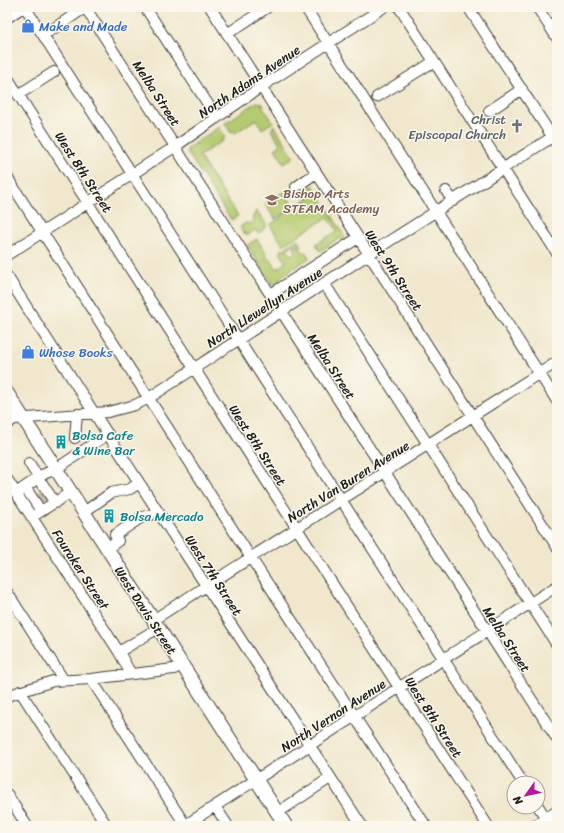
<svg xmlns="http://www.w3.org/2000/svg" width="564" height="833" font-family="Sriracha,sans-serif">
<style>
.green{fill:#b5cb6f;stroke:#687446}
.lines{fill:none;stroke-linecap:round;stroke-linejoin:round}
.minor-tunnel{stroke:#c6bea9;stroke-width:10;stroke-dasharray:10 5;stroke-linecap:butt}
.minor-casing{stroke:#3c3a36;stroke-width:12}
.major-casing{stroke:#3c3a36;stroke-width:15}
.minor{stroke:#fff;stroke-width:10}
.major{stroke:#fff;stroke-width:13}
.labels{text-anchor:middle;stroke-width:3;stroke-linejoin:round;paint-order:stroke}
.shop-label{font-size:13px;fill:#366cbe;stroke:#fbf7ec;text-anchor:start}
.street-label{font-size:13px;fill:#1c1c1c;stroke:#fbf7ec}
.worship-label{font-size:13px;fill:#5b616d;stroke:#fbf7ec;text-anchor:end}
.education-label{font-size:13px;fill:#785e54;stroke:#fbf7ec;text-anchor:start}
.culture-label{font-size:13px;fill:#0d838f;stroke:#fbf7ec;text-anchor:start}
</style>
<rect width="100%" height="100%" fill="#fbf7ec"/>
<filter id="ink" filterUnits="userSpaceOnUse"><feTurbulence type="fractalNoise" baseFrequency=".025" numOctaves="2"/><feDisplacementMap in="SourceGraphic" scale="8" xChannelSelector="R" yChannelSelector="G"/><feConvolveMatrix kernelMatrix="1 2 1 2 8 2 1 2 1" color-interpolation-filters="sRGB"/></filter>
<filter id="wash" filterUnits="userSpaceOnUse"><feTurbulence type="fractalNoise" baseFrequency=".012" numOctaves="4" result="noise"/><feDisplacementMap in="SourceGraphic" scale="16" xChannelSelector="R" yChannelSelector="G"/><feGaussianBlur stdDeviation="0.9" result="paint"/><feColorMatrix in="noise" values="0 0 0 0 0 0 0 0 0 0 0 0 0 0 0 0 0 1.4 0 .05"/><feComposite in="paint" operator="in"/></filter>
<g filter="url(#wash)">
<rect width="100%" height="100%" fill="#f0e7cc"/>
<path class="green" d="M257,102L263,104V107L273,122L262,129L256,119L235,133L233,131L231,133L225,123Z
M274,125L294,157L284,163L275,149L281,145L271,130L273,128L272,127Z
M219,127L225,137L223,138L224,140L199,156L238,216L231,220L187,152L188,148Z
M313,185L347,240L343,242L340,238L320,251L316,244L337,231L328,217L283,245L270,225L312,195L308,189V186L311,187Z
M284,192L292,204L287,207L289,210L275,219L265,204Z
M256,211L266,224V227L259,233L254,230L249,235H246L241,230V226L246,223L252,224L253,217Z
M257,239L268,257L264,259L266,261L270,258L277,269L286,262L281,254V250L283,249L285,250L286,249L285,248L298,239L302,246L294,244L287,249L291,255L296,252L294,247L296,246L301,248V251L303,252H306L309,258L279,278L281,283L274,287L247,245Z"/>
</g>
<g filter="url(#ink)">
<g class="lines">
<path class="minor-tunnel" d="M38,500L45,495"/>
<g class="minor-casing">
<path id="minor" d="M25,7L523,783
M85,7L557,739
M145,7L217,118
M210,7L557,547
M305,7L557,401
M399,7L557,253
M468,7L557,144
M537,7L557,38
M7,18L23,7
M50,31L86,7
M227,34L268,7
M7,77L488,826
M18,95L54,72
M377,97L433,62
M489,111L522,89
M7,177L251,558L426,826
M296,187L316,173
M446,191L453,201
M7,255L176,146L261,87L384,7
M7,276L94,413L362,826
M324,283L557,645
M271,294L358,238
M7,424L14,419L108,412L135,405L149,398L369,254L557,134
M75,438L77,414
M29,463L55,503
M7,479L119,652L131,674
M25,487L41,511
M16,493L44,474L56,469L108,434
M84,512L111,493L130,489L139,483
M32,517L71,492
M107,548L118,541L115,535L142,517L151,515L158,511
M7,592L63,679
M153,620L557,362
M119,652L158,628
M91,679L186,826
M20,691L107,826
M7,696L53,681L91,679L174,669L182,665
M7,794L27,826
M215,806L228,826
M538,806L547,820
M277,813L330,778
M184,826L557,586"/>
</g>
<g class="major-casing">
<path id="major" d="M7,393L286,826
M537,826L557,813"/>
</g>
<use href="#minor" class="minor"/>
<use href="#major" class="major"/>
</g>
</g>
<defs>
<g id="shop-bare" transform="scale(1.08)"><path d="M-5-2.5h2.3a2.7 3.5 0 0 1 5.4 0H5L5.5 6h-11ZM-1.5-2.5h3a1.5 2.3 0 0 0-3 0Z" fill="#3f7fe0" stroke="#fbf7ec" stroke-width="2.5" paint-order="stroke"/></g>
<g id="church-bare" transform="scale(1.08)"><path d="M-1.2-6h2.4v3.5h3.3v2.4h-3.3V6h-2.4V-.1h-3.3v-2.4h3.3Z" fill="#6b7280" stroke="#fbf7ec" stroke-width="2.5" paint-order="stroke"/></g>
<g id="school-bare" transform="scale(1.08)"><path d="M0-5L7-2L0 1L-7-2ZM-4 1L0 2.5L4 1V4Q0 6-4 4Z" fill="#8d6e63" stroke="#fbf7ec" stroke-width="2.5" paint-order="stroke"/></g>
<g id="building-bare" transform="scale(1.08)"><path d="M-4-6H4V6H1V3H-1V6H-4ZM-2.5-4.3h1.7v1.8h-1.7ZM.8-4.3h1.7v1.8H.8ZM-2.5-1h1.7V.8h-1.7ZM.8-1h1.7V.8H.8Z" fill="#0f9aa8" stroke="#fbf7ec" stroke-width="2.5" paint-order="stroke"/></g>
</defs>
<g fill-rule="evenodd">
<use href="#shop-bare" x="28" y="26"/>
<use href="#church-bare" x="517" y="126"/>
<use href="#school-bare" x="272" y="200"/>
<use href="#shop-bare" x="28" y="352"/>
<use href="#building-bare" x="61" y="442"/>
<use href="#building-bare" x="109" y="516"/>
</g>
<g class="labels">
<g class="shop-label">
<text x="39" y="31">Make and Made</text>
<text x="39" y="357">Whose Books</text>
</g>
<g class="street-label">
<text transform="translate(249 81) rotate(-34)" y="5">North Adams Avenue</text>
<text transform="translate(157 93) rotate(57)" y="5">Melba Street</text>
<text transform="translate(84 172) rotate(57)" y="5">West 8th Street</text>
<text transform="translate(394 270) rotate(57)" y="5">West 9th Street</text>
<text transform="translate(264 307) rotate(-33)" y="5">North Llewellyn Avenue</text>
<text transform="translate(332 366) rotate(57)" y="5">Melba Street</text>
<text transform="translate(258 445) rotate(57)" y="5">West 8th Street</text>
<text transform="translate(348 481) rotate(-32)" y="5">North Van Buren Avenue</text>
<text transform="translate(81 569) rotate(57)" y="5">Fouraker Street</text>
<text transform="translate(214 575) rotate(57)" y="5">West 7th Street</text>
<text transform="translate(146 610) rotate(57)" y="5">West Davis Street</text>
<text transform="translate(507 639) rotate(57)" y="5">Melba Street</text>
<text transform="translate(333 715) rotate(-33)" y="5">North Vernon Avenue</text>
<text transform="translate(434 717) rotate(57)" y="5">West 8th Street</text>
</g>
<g class="worship-label">
<text x="506" y="124">Christ<tspan x="506" dy="15">Episcopal Church</tspan></text>
</g>
<g class="education-label">
<text x="283" y="198">Bishop Arts<tspan x="283" dy="15">STEAM Academy</tspan></text>
</g>
<g class="culture-label">
<text x="72" y="440">Bolsa Cafe<tspan x="72" dy="15">&amp; Wine Bar</tspan></text>
<text x="120" y="521">Bolsa Mercado</text>
</g>
</g>
<rect width="564" height="833" fill="none" stroke="#fbf7ec" stroke-width="24"/>
<g transform="translate(526 795) rotate(237)"><circle r="19" fill="#fbf7ec" stroke="#a29f99"/>
<path d="M0-3L7 15L0 10L-7 15Z" fill="#b5179e"/>
<text y="-6" font-size="11" font-weight="bold" text-anchor="middle" fill="#1c1c1c">N</text>
</g>
</svg>
